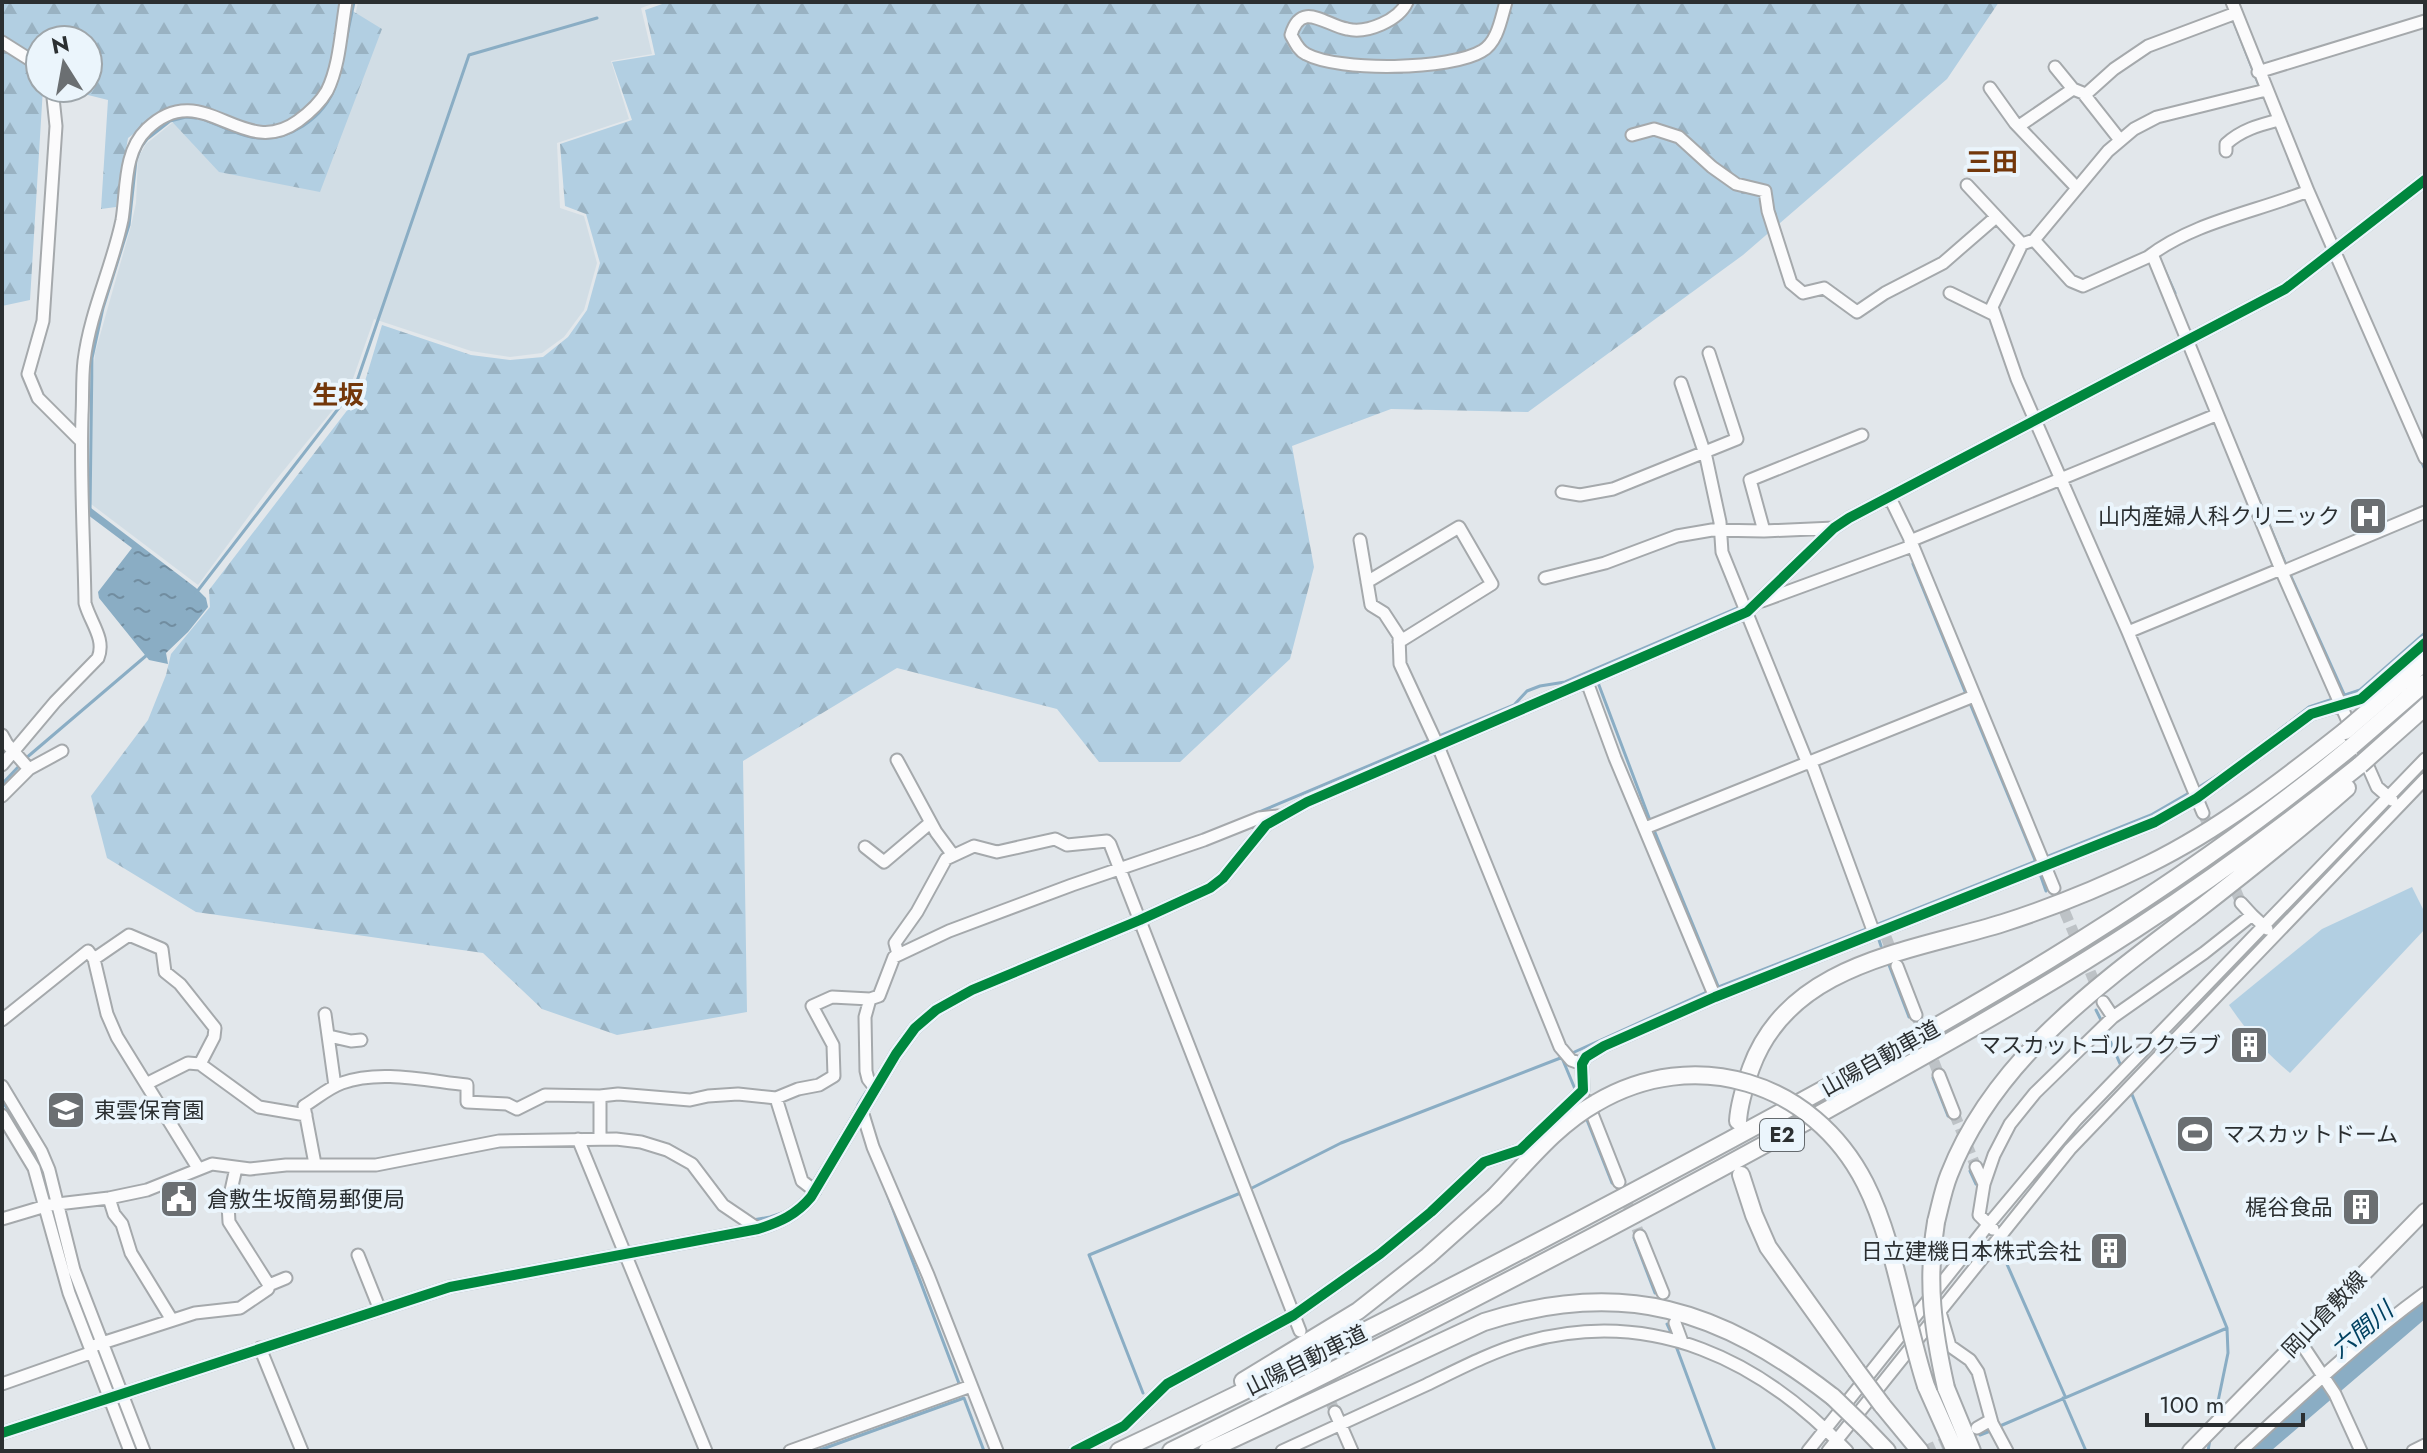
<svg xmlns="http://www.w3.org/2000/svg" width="2427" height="1453" font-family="Jost,'Noto Sans JP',sans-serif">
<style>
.built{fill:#d1dde5}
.grass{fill:#b2cfe2}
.forest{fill:url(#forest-firs)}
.water{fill:url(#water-ripples)}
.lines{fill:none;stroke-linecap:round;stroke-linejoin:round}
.stream{stroke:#8aadc4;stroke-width:3}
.river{stroke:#8aadc4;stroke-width:18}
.minor-tunnel{stroke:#bdc2c6;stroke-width:11;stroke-dasharray:11 5.5;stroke-linecap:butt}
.minor-casing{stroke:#a5a9ac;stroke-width:15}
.major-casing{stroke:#a5a9ac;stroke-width:18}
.highway-casing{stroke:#a5a9ac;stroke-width:20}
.minor{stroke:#fbfbfc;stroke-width:11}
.major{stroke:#fbfbfc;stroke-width:14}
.highway{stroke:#fbfbfc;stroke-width:16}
.highway-bridge-casing{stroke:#a5a9ac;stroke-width:20;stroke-linecap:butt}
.highway-bridge{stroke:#fbfbfc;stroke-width:16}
.cycleway-casing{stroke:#ebf5fc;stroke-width:15}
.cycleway{stroke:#00873e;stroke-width:10}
.labels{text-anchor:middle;stroke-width:8;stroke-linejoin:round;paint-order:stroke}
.shield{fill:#ebf5fc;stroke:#656a6e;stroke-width:2}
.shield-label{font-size:20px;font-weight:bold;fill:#2b2f31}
.poi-label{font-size:22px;fill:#2b2f31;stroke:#ebf5fc;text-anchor:end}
.street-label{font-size:22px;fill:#2b2f31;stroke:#ebf5fc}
.water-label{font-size:24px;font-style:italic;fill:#004161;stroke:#ebf5fc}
.quarter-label{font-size:26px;font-weight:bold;fill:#73370a;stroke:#ebf5fc}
</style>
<defs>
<pattern id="forest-firs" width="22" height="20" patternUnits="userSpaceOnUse" patternTransform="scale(2)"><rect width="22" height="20" fill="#b2cfe2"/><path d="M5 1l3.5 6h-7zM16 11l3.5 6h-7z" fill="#99b2c2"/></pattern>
<pattern id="water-ripples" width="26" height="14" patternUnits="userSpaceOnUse" patternTransform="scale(2)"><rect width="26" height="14" fill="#8aadc4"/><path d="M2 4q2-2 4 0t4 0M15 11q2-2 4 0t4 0" fill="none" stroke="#718da0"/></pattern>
</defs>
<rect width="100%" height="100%" fill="#e2e7eb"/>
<path class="built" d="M358,2H658L641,8L652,54L611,61L629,119L557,143L560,208L584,216L597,263L584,310L564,337L542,353L510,357L471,351L374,319L349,390L271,486L198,585L91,504L92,389L95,353L131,226L136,203L138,158L146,144L172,123L346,59Z"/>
<path class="grass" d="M2412,887L2425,913V929L2290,1073C2266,1053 2247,1032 2229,1005L2322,929Z"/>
<path class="forest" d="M2,2H338L382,29L320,192L219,172L163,112L128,138L116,207L101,209L108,100L60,88H88V40H40V88H43L30,300L2,306Z
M668,2H1999L1947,79L1743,255L1528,412L1391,409L1292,446L1314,567L1290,659L1180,762H1099L1057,709L897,668L743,761L747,1012L617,1035L542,1009L483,953L196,912L107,858L91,796L148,720L166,675L171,654L210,607L209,590L362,391L382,325L471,355L510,360L543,357L568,337L587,310L600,263L586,214L565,206L560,144L632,120L612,62L655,55L645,10Z"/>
<path class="water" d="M91,508L196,588L206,598L208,607L188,632L166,653L168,664L149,660L99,598L98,592L132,548L88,515Z"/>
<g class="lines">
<path class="stream" d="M2232,17L2260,88
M346,41L354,2
M203,119C219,125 235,134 251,137C287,144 325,118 336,84
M2158,255L2175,293
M2241,457L2286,565
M2421,460L2425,470
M90,511L92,358L103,308L129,225L136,160L141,147L147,139L170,121L186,117L196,118
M1913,564L1966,694
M2289,572L2344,694
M196,593L355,387L469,55L597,18
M1597,680L1651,823
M1969,701L2035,860
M1437,737L1514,705L1527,691L1540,686L1565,682L1740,607
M2265,741L2309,707L2360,690L2425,633
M25,759L147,655
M2,784L20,765
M2196,789L2240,761
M1245,818L1430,740
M1654,830L1718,986
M2039,871L2046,891
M1876,925L2151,815L2189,793
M1879,940L1881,946
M1889,965L1909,1017
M1716,988L1869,928
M2096,1010L2102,1022
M2105,1029L2121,1066
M1570,1054L1709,991
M1562,1058L1575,1089
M1933,1078L1948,1116
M2131,1092L2227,1328L2228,1353L2215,1416
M2,1100L40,1164L50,1196
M858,1105L866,1092
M1587,1120L1612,1183
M864,1136L870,1151
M648,1139L673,1147L685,1154
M832,1151L858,1106
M700,1167L718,1189
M1970,1171L1976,1184
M811,1185L824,1164
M1250,1189L1341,1143L1563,1057
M886,1191L960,1386
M753,1220L770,1217L788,1211
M1634,1238L1655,1293
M2006,1262L2065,1396
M71,1277L94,1341
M1667,1324L1672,1335
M1676,1346L1715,1451
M97,1348L115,1393
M1143,1393L1089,1255L1243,1192
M2063,1398L2086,1451
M117,1400L137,1451
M2000,1426L2227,1328
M1980,1435L1993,1430
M817,1451L964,1398L984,1451
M2208,1451L2210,1439"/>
<path class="river" d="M2257,1451L2425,1307"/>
<path class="minor-tunnel" d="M2203,813L2241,903
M2058,896L2100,995
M1886,937L1894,958
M1916,1015L1939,1075
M1954,1113L1976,1167
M1619,1182L1640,1236
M1310,1354L1335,1412
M1925,1451L1954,1438"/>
<g class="minor-casing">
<path id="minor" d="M1407,2C1399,20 1367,34 1347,29C1325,25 1301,0 1291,35C1295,42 1298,50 1306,54C1339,72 1451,70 1482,51C1498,42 1501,18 1506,2
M2232,2L2308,191L2425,458
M2,42L40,66
M2055,67L2073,89L2083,93L2120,140
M2258,72L2425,21
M52,88L56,126L43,321L28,374L38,398L81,441
M1990,88L2015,123L2077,188
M2085,95L2114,69L2148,46L2236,13
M2019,126L2073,89
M1632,135L1654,129L1679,137L1712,167L1736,184L1765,191L1768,211L1791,283L1803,293L1824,288L1857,312L1885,293L1943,263L1996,217
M2226,151V144C2241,130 2259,125 2279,120
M1967,185L2022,244
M2034,240L2071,281L2083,286L2148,257C2193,222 2256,212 2308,191
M2152,254L2282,572L2377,787L2392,800
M1950,293L1993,314
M1681,383L1706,457L1720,522L1722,552L1808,764
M1562,492L1580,495L1613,489L1737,439L1709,353
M1890,498L1910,539L2054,888
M1764,531L1750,480L1862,435
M1360,540L1371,605L1384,613L1399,636L1400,664L1438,746L1560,1047L1571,1060L1582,1064
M1910,541L2216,415
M2282,572L2425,512
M1545,578L1605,563L1677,536L1712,530L1764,531L1834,528
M1367,582L1459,527L1492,584L1399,642
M1762,601L1912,546
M2128,632L2281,569
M1587,682L1615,758L1715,997
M2,735L7,744L29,769
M897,760L936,832L953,855
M1811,762L1874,933
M2,765L55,702L98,658C106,639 90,622 85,603C84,540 80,477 82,415C83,397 82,378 84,361C90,312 112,268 122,220C127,190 123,152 147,129C203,75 242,162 298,121C309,113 320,103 327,91C340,65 341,30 346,2
M2,796L29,769L62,751
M2203,813L2128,632L2017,379L1992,307L2022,244L2034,240L2108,151L2134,129L2157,117L2266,90
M1645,828L1974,696
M865,847L884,862L930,823
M2241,903L2252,915
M898,954L895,943L917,912L946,859L974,846L997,852L1055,839L1067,845L1107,841L1110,844L1300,1331
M94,959L129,935L162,949L165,972L180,984L215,1028L214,1037L200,1064
M1897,966L1916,1015
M2103,1002L2113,1017
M325,1014L335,1086
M2,1020L88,951L94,959L107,1014L117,1037L198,1168
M329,1036L351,1041L361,1040
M1939,1075L1954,1113
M146,1084L188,1063L200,1064L259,1107L306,1115
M2,1086L41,1151L49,1170L74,1270L144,1451
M875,1088L868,1079L866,1071L865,1017L870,999L879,996L894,957L949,931L1072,885L1204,840L1259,818L1278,816
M600,1096V1139
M776,1098L802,1181L815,1191
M1587,1101L1619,1182
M862,1111L873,1147L928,1275L997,1451
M2,1115L34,1168L69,1293L130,1451
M578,1139L706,1451
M315,1164L304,1106C316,1099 328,1088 342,1083C380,1069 428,1081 467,1085V1102L507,1104L517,1109L545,1095L600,1096L618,1094L690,1100L708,1096L738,1094L776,1098L798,1089L819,1085L834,1076L833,1045L812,1006L832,997L870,999
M1976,1167L1984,1184
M236,1168L228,1204L229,1222L269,1285L286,1278
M109,1198L114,1214L122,1224L131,1253L172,1320
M2,1219L49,1205L109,1198L147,1190L212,1164L250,1169L286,1165H376L499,1141L616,1139L641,1142L667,1150L692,1164L723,1205L757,1228
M1993,1229L1979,1215L1984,1184L1994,1155L2010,1124L2035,1093L2113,1017L2204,953L2252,915L2267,929
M1640,1236L1663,1293
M358,1255L380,1310
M1940,1312L1950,1346L1970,1360L1978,1372L1992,1423L2007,1451
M1675,1323L1682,1342
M2299,1340L2335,1394L2361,1451
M96,1345L195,1313L240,1308L268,1289L269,1285
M260,1348L302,1451
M2,1384L90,1353
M1335,1412L1352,1451
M1977,1428L1991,1420
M2,1433L450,1287L758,1229C780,1222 796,1215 811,1197L896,1054L915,1028L936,1010L972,990L1140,920L1210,888L1223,878L1266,825L1307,802L1747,612L1834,528L1849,518L2285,289L2425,180
M790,1451L971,1386
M1075,1451L1124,1426L1167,1384L1294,1315L1380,1254L1431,1212L1484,1162L1520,1150L1583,1090L1582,1064L1586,1057L1604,1046L1715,997L2155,822L2197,798L2311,714L2361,699L2425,643
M1282,1451C1330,1429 1378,1407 1426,1385C1459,1369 1491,1352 1526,1342C1653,1307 1761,1360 1847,1451
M1808,1451L1988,1225L2076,1120L2425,759
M1828,1451L2070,1149L2425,779
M2241,1451C2300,1397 2359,1341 2425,1293
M2413,1451L2425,1445"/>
</g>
<g class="major-casing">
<path id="major" d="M2190,1451L2425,1211"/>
</g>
<g class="highway-casing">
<path id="highway" d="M1738,1121C1739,1104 1745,1085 1751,1068C1789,963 1910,952 2003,923C2053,907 2102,887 2149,864C2220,829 2283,780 2345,731
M1741,1175L1754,1215L1768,1247L1856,1370
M1936,1222C1940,1207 1943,1190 1949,1175C1993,1061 2097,986 2191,915C2244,874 2296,833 2347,788
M1243,1381L1358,1311L1428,1256L1494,1197
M1926,1386L1955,1451
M1946,1388L1972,1451
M1882,1405L1920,1451
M1865,1428L1887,1451
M1119,1451C1326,1354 1529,1248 1730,1140C1949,1022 2159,906 2351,747
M1171,1451C1380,1348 1587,1242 1791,1130C1908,1065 2025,1001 2137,928C2214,878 2288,823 2360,765
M1207,1451L1484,1322C1623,1278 1720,1309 1833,1397"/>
</g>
<use href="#minor" class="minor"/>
<use href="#major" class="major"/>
<use href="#highway" class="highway"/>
<g class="highway-bridge-casing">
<path id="highway-bridge" d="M2345,731L2425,662
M2351,747L2425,683
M2360,765L2425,707
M1494,1197C1526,1164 1555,1126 1596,1103C1694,1045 1813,1081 1865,1183C1895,1242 1905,1321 1926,1386
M1936,1222C1926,1282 1933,1330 1946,1388
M1856,1370L1882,1405
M1833,1397L1865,1428"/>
</g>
<use href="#highway-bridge" class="highway-bridge"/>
<g class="cycleway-casing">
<path id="cycleway" d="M2,1433L450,1287L758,1229C780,1222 796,1215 811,1197L896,1054L915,1028L936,1010L972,990L1140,920L1210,888L1223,878L1266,825L1307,802L1747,612L1834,528L1849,518L2285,289L2425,180
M1075,1451L1124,1426L1167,1384L1294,1315L1380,1254L1431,1212L1484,1162L1520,1150L1583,1090L1582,1064L1586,1057L1604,1046L1715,997L2155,822L2197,798L2311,714L2361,699L2425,643"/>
</g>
<use href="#cycleway" class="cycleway"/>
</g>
<defs>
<g id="hospital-square" transform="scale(2)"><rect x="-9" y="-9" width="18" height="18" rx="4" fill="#6b6f72" stroke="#ebf5fc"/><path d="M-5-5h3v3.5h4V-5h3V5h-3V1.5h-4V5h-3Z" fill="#fff"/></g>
<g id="building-square" transform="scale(2)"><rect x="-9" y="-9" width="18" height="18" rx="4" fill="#6b6f72" stroke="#ebf5fc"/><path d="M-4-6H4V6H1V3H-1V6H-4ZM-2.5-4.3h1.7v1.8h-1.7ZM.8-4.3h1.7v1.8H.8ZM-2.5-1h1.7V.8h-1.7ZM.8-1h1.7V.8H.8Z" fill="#fff"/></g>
<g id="school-square" transform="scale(2)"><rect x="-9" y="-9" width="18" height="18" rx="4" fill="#6b6f72" stroke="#ebf5fc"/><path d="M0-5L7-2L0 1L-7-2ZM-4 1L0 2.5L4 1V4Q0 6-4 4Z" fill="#fff"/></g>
<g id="stadium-square" transform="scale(2)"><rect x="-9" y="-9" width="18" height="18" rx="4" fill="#6b6f72" stroke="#ebf5fc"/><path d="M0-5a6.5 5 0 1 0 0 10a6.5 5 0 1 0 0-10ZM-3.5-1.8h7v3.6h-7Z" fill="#fff"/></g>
<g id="civic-square" transform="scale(2)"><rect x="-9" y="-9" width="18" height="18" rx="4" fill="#6b6f72" stroke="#ebf5fc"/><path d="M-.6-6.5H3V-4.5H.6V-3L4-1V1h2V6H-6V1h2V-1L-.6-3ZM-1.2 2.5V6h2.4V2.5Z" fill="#fff"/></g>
</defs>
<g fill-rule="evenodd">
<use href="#hospital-square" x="2368" y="516"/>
<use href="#building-square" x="2249" y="1045"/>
<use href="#school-square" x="66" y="1110"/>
<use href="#stadium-square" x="2195" y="1134"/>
<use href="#civic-square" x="179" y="1199"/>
<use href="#building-square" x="2361" y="1207"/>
<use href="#building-square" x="2109" y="1251"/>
</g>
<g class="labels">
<rect class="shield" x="1760" y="1119" width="44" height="32" rx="6"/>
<g class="shield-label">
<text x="1782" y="1142">E2</text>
</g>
<g class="poi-label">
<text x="2340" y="524">山内産婦人科クリニック</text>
<text x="2221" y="1053">マスカットゴルフクラブ</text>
<text x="94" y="1118" text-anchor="start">東雲保育園</text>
<text x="2223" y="1142" text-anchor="start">マスカットドーム</text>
<text x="207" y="1207" text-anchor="start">倉敷生坂簡易郵便局</text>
<text x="2333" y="1215">梶谷食品</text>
<text x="2081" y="1259">日立建機日本株式会社</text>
</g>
<g class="street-label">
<text transform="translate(1880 1058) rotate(-29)" y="8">山陽自動車道</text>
<text transform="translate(2324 1314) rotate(-46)" y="8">岡山倉敷線</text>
<text transform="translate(1306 1360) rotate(-26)" y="8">山陽自動車道</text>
</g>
<g class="water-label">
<text transform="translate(2362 1330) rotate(-40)" y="8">六間川</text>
</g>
<g class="quarter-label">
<text x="1992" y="171">三田</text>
<text x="338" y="404">生坂</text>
</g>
</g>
<rect width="2427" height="1453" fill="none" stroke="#2b2f31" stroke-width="8"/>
<g transform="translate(64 64) rotate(349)"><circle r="38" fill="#ebf5fc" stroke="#9ea6ab" stroke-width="2"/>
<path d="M0-6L14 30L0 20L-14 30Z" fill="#6b6f72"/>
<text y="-12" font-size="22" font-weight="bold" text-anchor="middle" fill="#2b2f31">N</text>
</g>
<path d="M2147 1413v12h156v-12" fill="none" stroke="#2b2f31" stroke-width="4"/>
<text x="2159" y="1413" font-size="24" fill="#2b2f31" stroke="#ebf5fc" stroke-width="6" paint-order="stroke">100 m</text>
</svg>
